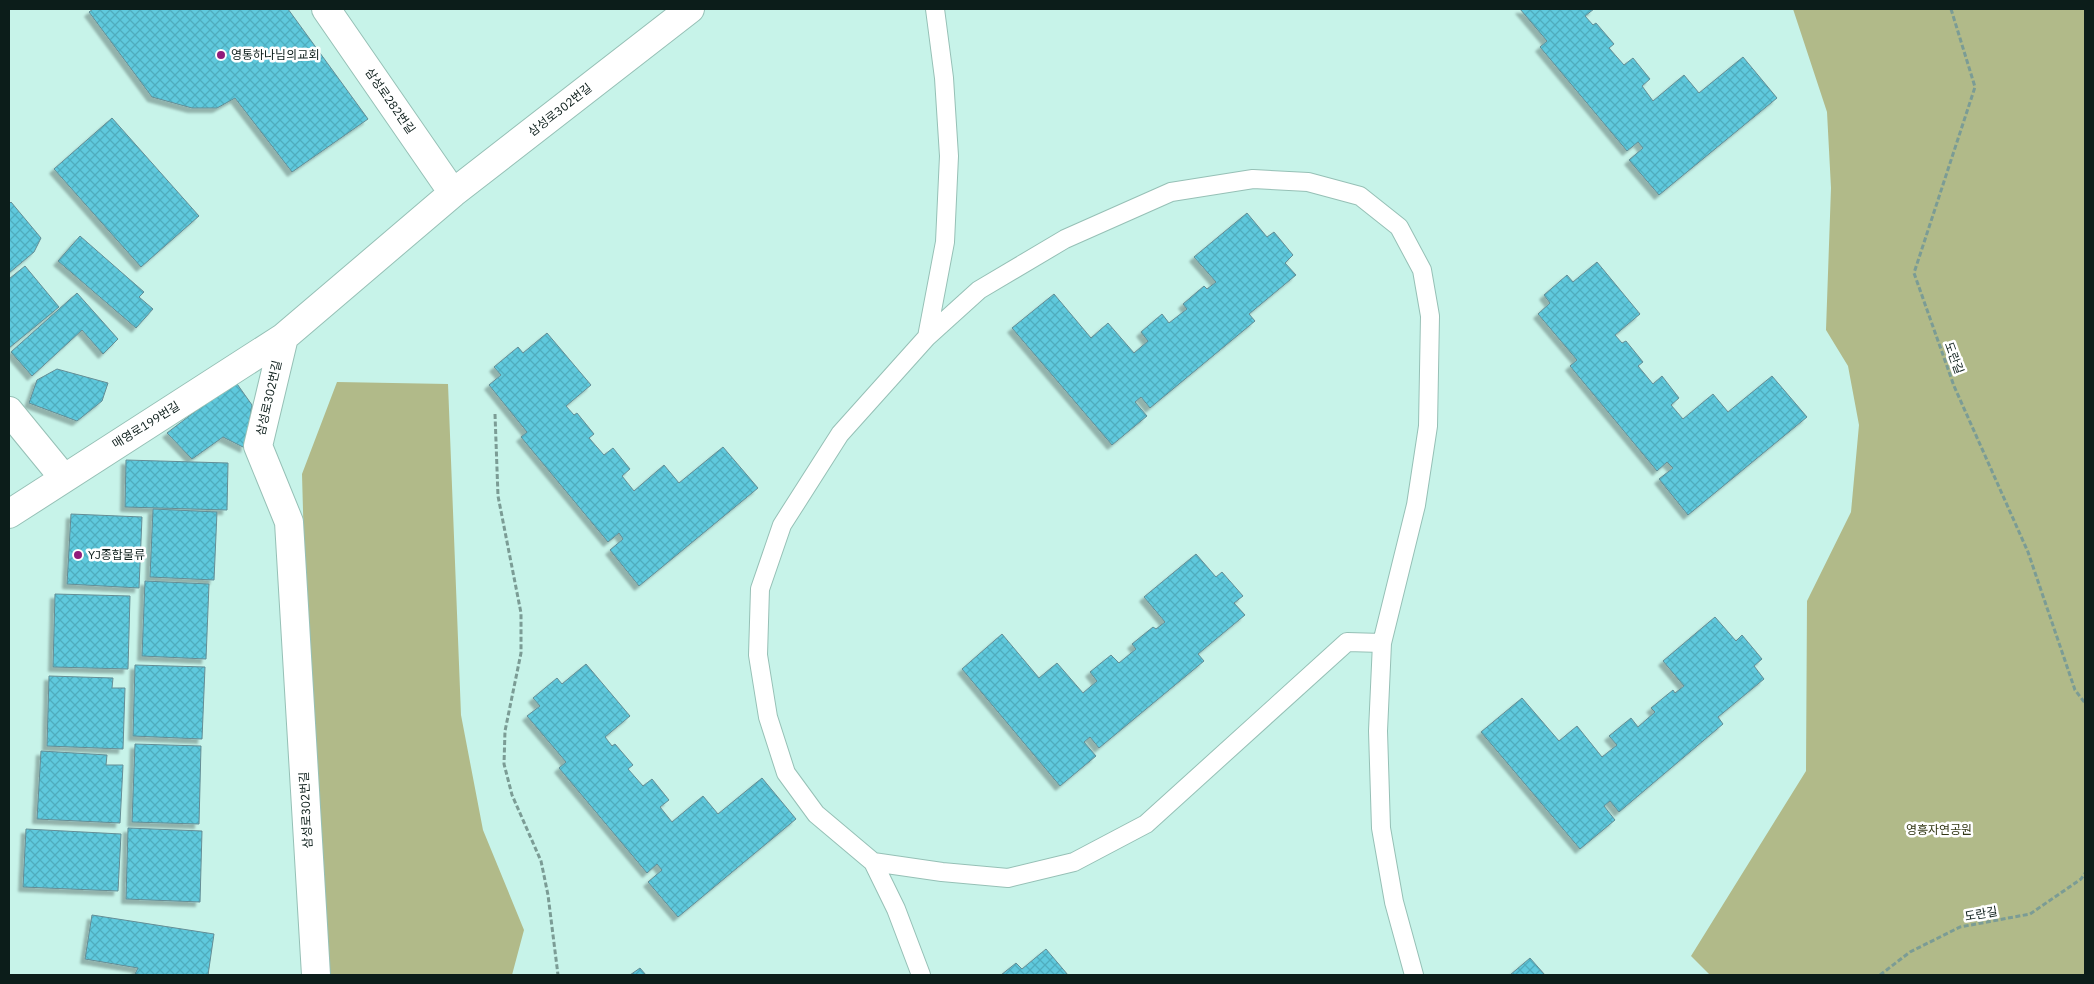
<svg xmlns="http://www.w3.org/2000/svg" width="2094" height="984" font-family="'IBM Plex Sans','Noto Sans KR',sans-serif">
<style>
.green{fill:#b1ba89}
.building{fill:url(#building-cross-hatch);stroke:#648d95;filter:url(#shadow)}
.lines{fill:none;stroke-linecap:round;stroke-linejoin:round}
.service-casing{stroke:#96c0b6;stroke-width:20}
.minor-casing{stroke:#96c0b6;stroke-width:30}
.path{stroke:#7b9c95;stroke-width:3;stroke-dasharray:5 2.5;stroke-linecap:butt}
.service{stroke:#fff;stroke-width:18}
.minor{stroke:#fff;stroke-width:28}
.poi-dot{fill:#921c7a;stroke:#fff;stroke-width:2}
.labels{text-anchor:middle;stroke-width:5;stroke-linejoin:round;paint-order:stroke}
.poi-label{font-size:12px;fill:#0c1d1a;stroke:#fff;text-anchor:start}
.street-label{font-size:12px;fill:#0c1d1a;stroke:#fff}
.park-label{font-size:12px;fill:#333816;stroke:#fff}
</style>
<defs>
<pattern id="building-cross-hatch" width="8" height="8" patternUnits="userSpaceOnUse" patternTransform="scale(1.25)"><rect width="8" height="8" fill="#5ec9dd"/><path d="M0 0l8 8M0 8l8-8" fill="none" stroke="#50acbd"/></pattern>
<filter id="shadow"><feDropShadow dx="-4.5" dy="4.5" stdDeviation="1" flood-color="#0004"/></filter>
</defs>
<rect width="100%" height="100%" fill="#c7f3e9"/>
<path class="green" d="M1793,9H2085V975H1710L1691,956L1806,771L1807,601L1851,512L1859,425L1848,366L1826,330L1831,188L1827,112Z
M337,382L448,384L461,715L483,830L524,930L512,975H324L310,765L302,474Z"/>
<path class="building" d="M93,9H288L368,119L292,172L235,98L217,108H192L152,97L89,12Z
M1520,9H1594L1585,16L1593,25L1596,23L1614,44L1609,48L1624,65L1633,58L1650,79L1642,86L1653,101L1684,75L1699,93L1743,57L1777,98L1659,195L1629,160L1643,148L1638,142L1627,151L1540,47L1547,41Z
M112,118L199,216L141,267L54,169Z
M11,202L41,238L34,252L9,273V204Z
M1247,213L1267,237L1274,232L1293,255L1285,263L1296,275L1249,314L1255,321L1150,408L1141,397L1135,402L1147,416L1112,445L1012,328L1054,294L1091,338L1108,323L1134,353L1148,341L1141,332L1162,314L1169,323L1187,309L1183,304L1204,286L1207,289L1216,282L1194,257Z
M80,236L144,292L139,297L153,309L136,328L58,261Z
M1597,262L1640,314L1615,335L1622,343L1626,341L1643,362L1638,366L1653,384L1662,376L1679,398L1671,405L1683,419L1713,394L1728,412L1772,376L1807,417L1688,515L1659,479L1673,468L1667,462L1657,471L1570,366L1577,360L1538,314L1550,303L1544,295L1567,275L1573,282Z
M25,266L59,307L9,348V279Z
M77,293L118,339L103,354L82,330L32,376L11,352Z
M547,333L591,385L566,406L574,415L577,413L594,434L589,438L604,455L613,448L630,469L622,476L634,491L664,465L679,483L723,447L758,488L639,586L610,550L623,539L619,533L608,542L521,437L527,432L489,385L501,375L494,367L518,347L523,353Z
M57,369L108,383L102,401L77,421L29,403L37,380Z
M235,381L252,405L245,448L223,437L192,459L167,433Z
M126,460L228,463L227,510L125,507Z
M153,509L217,512L214,580L150,577Z
M71,514L142,517L139,588L67,584Z
M1196,554L1216,577L1222,572L1243,596L1234,603L1245,615L1198,654L1204,661L1099,748L1090,737L1084,742L1096,756L1060,786L962,669L1002,634L1039,678L1057,663L1083,693L1097,681L1090,672L1111,655L1119,663L1136,649L1132,644L1153,627L1156,629L1165,622L1144,597Z
M145,581L209,584L206,659L142,656Z
M55,594L130,596L128,669L53,667Z
M1715,617L1736,641L1742,635L1762,659L1754,666L1764,679L1718,717L1723,724L1619,812L1610,801L1604,806L1615,820L1580,849L1481,732L1522,698L1559,741L1577,726L1602,757L1617,745L1609,736L1631,718L1638,727L1655,712L1651,708L1673,690L1675,693L1684,686L1663,661Z
M586,664L630,716L605,737L612,746L615,744L633,765L628,769L643,786L652,779L669,800L660,807L672,822L703,796L718,814L762,778L796,819L678,917L648,882L662,870L657,864L647,873L559,768L566,762L527,716L540,706L533,698L557,678L562,684Z
M135,665L205,667L202,739L133,736Z
M49,676L113,678L112,688H125L123,749L47,746Z
M135,744L201,746L199,824L132,822Z
M41,751L107,755L106,765H123L120,823L37,819Z
M128,828L202,831L200,902L126,899Z
M26,829L121,834L118,891L23,887Z
M92,915L214,934L208,975H146L135,974L138,968L85,959Z
M1046,949L1068,975H1001L1016,963L1022,969Z
M1530,958L1545,975H1510Z
M640,968L646,975H630Z"/>
<g class="lines">
<g class="service-casing">
<path id="service" d="M927,337L945,242L949,156L944,78L935,9
M873,862L942,872L1008,878L1074,862L1146,824L1347,642L1382,643
M921,975L896,909L873,862L816,814L786,773L768,717L758,655L760,589L782,525L840,434L927,337L979,290L1065,239L1171,192L1253,179L1308,182L1360,196L1399,227L1422,270L1430,316L1428,426L1416,505L1382,643L1378,731L1381,828L1394,902L1414,975"/>
</g>
<g class="minor-casing">
<path id="minor" d="M326,9L453,193
M9,411L63,477
M9,514L284,337
M316,975L289,522L258,446L284,337L453,193L690,9"/>
</g>
<path class="path" d="M1951,9L1975,87L1914,273L1954,386L2028,552L2075,690L2085,703
M495,414L498,496L521,613V653L505,731L504,764L512,795L541,861L548,895L558,975
M1880,975L1910,952L1960,927L2030,914L2081,879L2085,873"/>
<use href="#service" class="service"/>
<use href="#minor" class="minor"/>
</g>
<g class="poi-dot">
<circle cx="221" cy="55" r="5"/>
<circle cx="78" cy="555" r="5"/>
</g>
<g class="labels">
<g class="poi-label">
<text x="231" y="59">영통하나님의교회</text>
<text x="88" y="559">YJ종합물류</text>
</g>
<g class="street-label">
<text transform="translate(390 101) rotate(55)" y="4">삼성로282번길</text>
<text transform="translate(560 110) rotate(-38)" y="4">삼성로302번길</text>
<text transform="translate(1954 358) rotate(70)" y="4">도란길</text>
<text transform="translate(269 398) rotate(-77)" y="4">삼성로302번길</text>
<text transform="translate(146 425) rotate(-32)" y="4">매영로199번길</text>
<text transform="translate(306 810) rotate(-93)" y="4">삼성로302번길</text>
<text transform="translate(1981 914) rotate(-10)" y="4">도란길</text>
</g>
<g class="park-label">
<text x="1939" y="834">영흥자연공원</text>
</g>
</g>
<rect width="2094" height="984" fill="none" stroke="#0c1d1a" stroke-width="20"/>
</svg>
